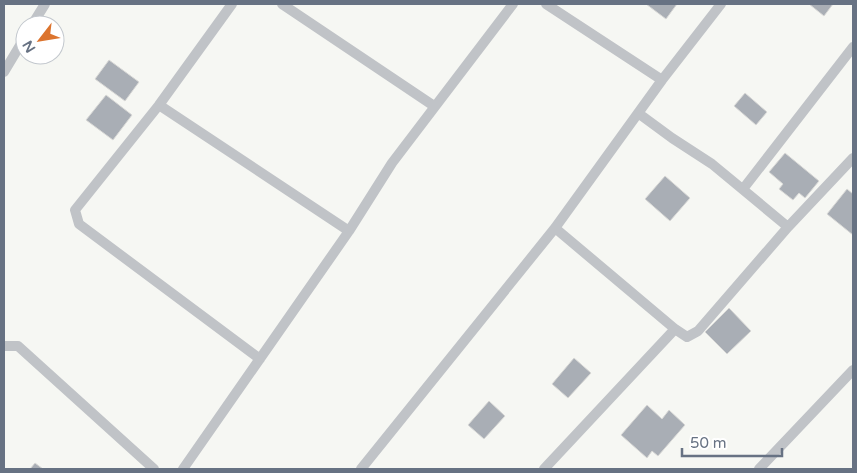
<svg xmlns="http://www.w3.org/2000/svg" width="857" height="473" font-family="'Varela Round',sans-serif">
<style>
.building{fill:#a9aeb5;stroke:#d8d8d6}
.lines{fill:none;stroke-linecap:round;stroke-linejoin:round}
.minor{stroke:#c0c3c7;stroke-width:10}
</style>
<rect width="100%" height="100%" fill="#f6f7f3"/>
<path class="building" d="M646,4H677L666,19Z
M809,4H833L824,16Z
M109,60L139,82L125,101L95,79Z
M745,93L767,112L756,125L734,106Z
M106,95L132,115L113,140L86,120Z
M785,153L819,181L805,198L799,193L793,200L779,189L783,184L769,172Z
M665,176L690,198L670,221L645,199Z
M847,189L853,194V235L827,214Z
M729,308L751,331L727,354L705,332Z
M574,358L591,373L568,398L552,384Z
M489,401L505,416L484,439L468,425Z
M647,405L662,419L669,410L685,425L658,456L652,451L647,458L621,435Z
M35,463L43,469H30Z"/>
<g class="lines">
<path class="minor" d="M232,4L159,105L75,210L79,224L260,359
M282,4L434,106
M546,4L662,80
M32,25L45,4
M4,72L25,37
M159,105L349,231
M638,113L672,138L712,164L788,227
M743,189L853,47
M555,228L675,329
M4,346H18L154,469
M183,469L349,231L392,163L513,4
M361,469L555,228L662,80L721,4
M544,469L675,329L687,337L698,331L788,227L853,158
M759,469L853,370"/>
</g>
<rect width="857" height="473" fill="none" stroke="#677283" stroke-width="10"/>
<g transform="translate(40 40) rotate(239)"><circle r="24" fill="#ffffff" stroke="#c2c7cd"/>
<path d="M0-4L9 19L0 12L-9 19Z" fill="#dc742e"/>
<text y="-8" font-size="14" font-weight="bold" text-anchor="middle" fill="#677283">N</text>
</g>
<path d="M682 448v8h100v-8" fill="none" stroke="#677283" stroke-width="2.5"/>
<text x="690" y="448" font-size="15" fill="#677283" stroke="#ffffff" stroke-width="4" paint-order="stroke">50 m</text>
</svg>
